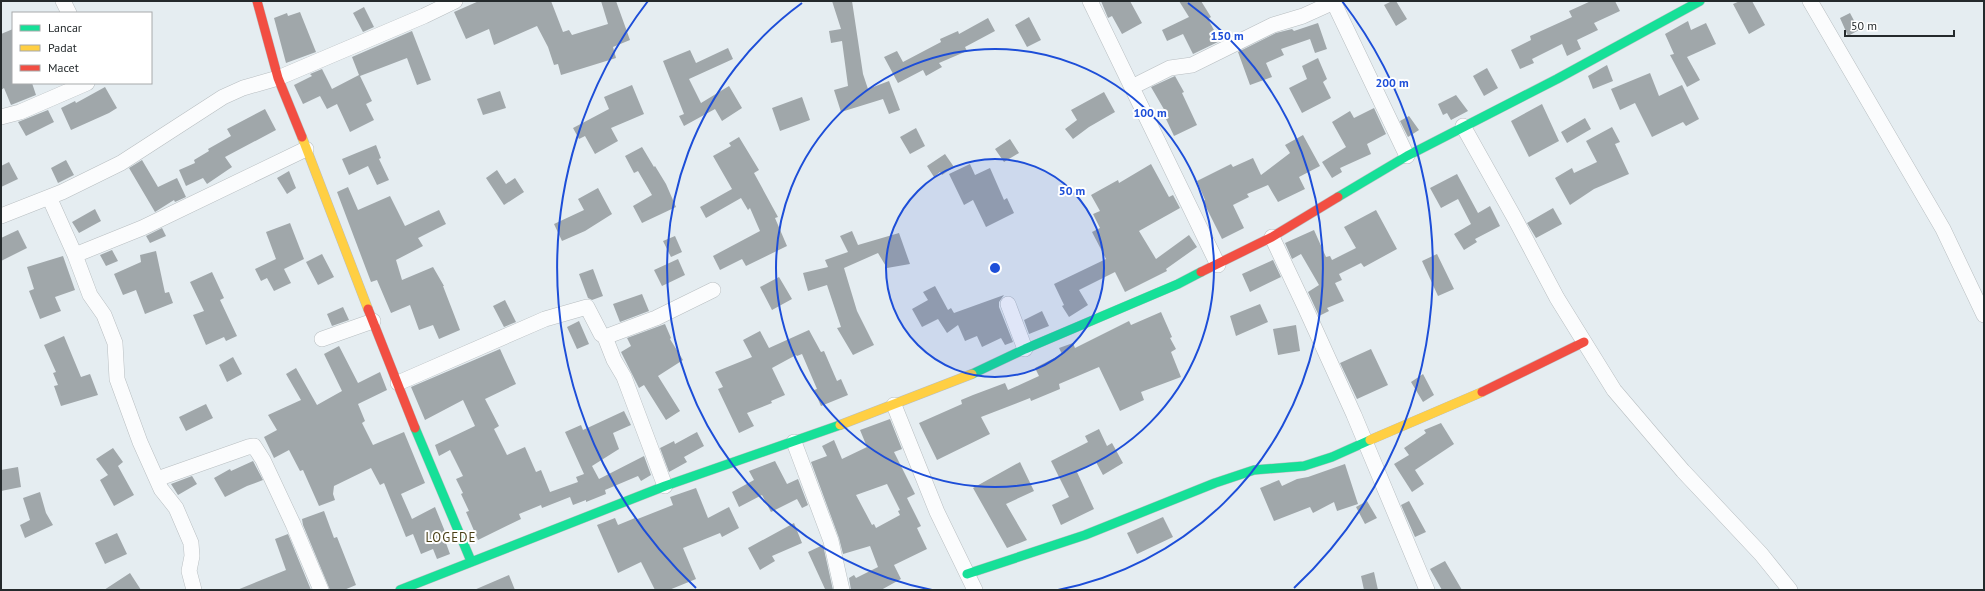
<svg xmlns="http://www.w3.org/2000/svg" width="1985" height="591" font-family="'PT Sans',sans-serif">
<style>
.building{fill:#a0a7aa;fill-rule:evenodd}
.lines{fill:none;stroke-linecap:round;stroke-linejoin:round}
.street-casing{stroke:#b8bec1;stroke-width:16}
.fast-casing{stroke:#b8bec1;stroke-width:10}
.slow-casing{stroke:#b8bec1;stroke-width:10}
.jam-casing{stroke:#b8bec1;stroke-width:10}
.street{stroke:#fbfcfd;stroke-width:15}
.fast{stroke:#16e098;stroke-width:9}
.slow{stroke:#ffcf43;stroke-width:9}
.jam{stroke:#f24e42;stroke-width:9}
.ring{fill:none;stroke:#1d4ed8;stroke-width:2}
.labels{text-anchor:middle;stroke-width:4;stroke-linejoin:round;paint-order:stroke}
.quarter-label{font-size:13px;letter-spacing:1px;fill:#4a4017;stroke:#fff}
.centre{fill:#1d4ed8;stroke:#fff;stroke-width:2}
.ring-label{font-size:12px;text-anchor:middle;font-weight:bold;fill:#1d4ed8;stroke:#fff;stroke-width:4;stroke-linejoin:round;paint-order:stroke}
</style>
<rect width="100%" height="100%" fill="#e5edf1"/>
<path class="building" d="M479,1H551L563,32L569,30L572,35L608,24L601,1H616L630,40L613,47L616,58L561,75L558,64L554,65L548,47L537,26L494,45L489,29L466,39L454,12Z
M832,1H852L863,74L868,89L889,81L900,110L889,114L883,99L841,112L834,90L848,86L842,41L831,43L829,31L841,29Z
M1101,1H1130L1142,23L1122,34L1112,16L1108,18Z
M1179,1H1201L1211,17L1208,19L1220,41L1193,54L1183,34L1167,41L1162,30L1189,17Z
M1392,1H1396L1407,19L1396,26L1384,5Z
M1591,1H1615L1620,11L1594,23L1598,30L1577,40L1581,49L1567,56L1562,44L1532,59L1534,63L1520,69L1511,50L1531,40L1530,36L1572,17L1569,11Z
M1740,1H1752L1765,25L1749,34L1733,4Z
M364,7L374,27L363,32L353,13Z
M300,12L316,52L286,63L274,18L287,13L288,16Z
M1850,13L1859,30L1848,36L1840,18Z
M1029,17L1041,40L1027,47L1015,25Z
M988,18L995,31L965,47L967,51L939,63L942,67L926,76L923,70L898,83L884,57L897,51L903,62L941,42L940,39L958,31L959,34Z
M1688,21L1691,30L1706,23L1716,44L1687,57L1700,80L1687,87L1670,55L1674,54L1665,34Z
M1318,23L1327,49L1315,53L1310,39L1281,49L1284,55L1266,63L1272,77L1250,85L1238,52L1276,33L1292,29L1294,31Z
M13,29V83H32L36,95L11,105L4,88L1,90V34Z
M412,31L431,80L417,85L407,58L360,76L372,101L366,104L374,120L350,132L337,104L327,109L320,96L303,104L294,85L312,76L310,74L322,69L332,89L359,75L352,57Z
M728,48L733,59L689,79L701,103L729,86L742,108L722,121L715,109L684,126L679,116L684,114L663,61L690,50L696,63Z
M1318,58L1327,79L1323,82L1331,98L1302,113L1289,88L1307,79L1302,66Z
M1607,65L1613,81L1593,89L1588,76Z
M1487,68L1498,88L1484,96L1473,76Z
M1650,73L1659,96L1682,85L1699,119L1686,126L1683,122L1652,137L1635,103L1620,110L1611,89Z
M1175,76L1184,92L1182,93L1197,125L1174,136L1166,119L1169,118L1151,87Z
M632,85L644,114L611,128L618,141L595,154L585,136L579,139L573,128L609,109L604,97Z
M105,87L117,108L109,113L71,130L61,108L75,101L76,103Z
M500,91L506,108L483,115L477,99Z
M1104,92L1115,112L1089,127L1073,139L1065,129L1077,120L1071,110Z
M1456,95L1468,111L1451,120L1447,113L1443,115L1438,104Z
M802,97L810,120L780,131L772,108Z
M1542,104L1559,141L1529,157L1511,121Z
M1374,108L1386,134L1367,144L1371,154L1340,168L1342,172L1332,178L1322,162L1346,147L1332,122L1350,111L1354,118Z
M265,109L276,130L225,157L232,167L207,184L203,178L186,186L179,170L195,163L194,160L209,151L208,149L231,136L227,129Z
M48,110L54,122L26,136L18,122Z
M1409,116L1419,130L1408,137L1400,121Z
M1585,118L1591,129L1567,143L1561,132Z
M1612,127L1620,142L1615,144L1629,174L1594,189L1570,205L1555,178L1572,168L1574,173L1597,162L1586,141Z
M916,128L925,146L910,154L900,137Z
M1303,135L1320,166L1299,177L1305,189L1278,202L1268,185L1247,194L1249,197L1233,205L1244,228L1222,239L1203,201L1205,200L1197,181L1231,164L1233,167L1253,158L1261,175L1290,153L1285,145Z
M739,137L759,170L754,173L778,217L775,218L787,246L746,266L742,259L720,270L713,256L760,231L750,208L748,210L741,198L706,218L700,207L732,189L713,156L731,146L729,143Z
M1010,139L1019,153L1004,162L995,149Z
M376,145L381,158L379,159L389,180L377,185L368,166L349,175L342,159Z
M642,147L654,167L655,166L666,184L676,207L642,223L633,206L652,195L638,171L634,173L625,156Z
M945,154L954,167L942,175L940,172L934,177L927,166Z
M66,160L74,175L58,183L51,168Z
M142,160L158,187L177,178L186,197L175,202L174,200L155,212L129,168Z
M9,162L18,179L1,187V166Z
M970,164L975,175L990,168L1004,200L1007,198L1014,213L986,227L973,200L964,205L949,174Z
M1151,164L1169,197L1173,195L1180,208L1139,231L1156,259L1189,235L1197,247L1166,269L1167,271L1125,292L1115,272L1079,290L1088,305L1069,317L1062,306L1064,305L1054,284L1106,259L1092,232L1100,228L1093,214L1100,211L1091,195L1118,180L1119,183Z
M497,170L506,184L515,178L524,192L504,205L486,178Z
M289,171L296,188L287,194L277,178Z
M1457,174L1478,213L1490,206L1500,226L1475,239L1477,242L1464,250L1454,234L1471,224L1458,199L1441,208L1430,188Z
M348,187L358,210L390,196L405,226L439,210L446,224L418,238L423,246L396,260L402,280L433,267L444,286H443L460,330L439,339L433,325L419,330L410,305L391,313L377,280L371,282L337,192Z
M598,188L612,214L585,231L562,241L554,224L584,210L578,199Z
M1553,208L1562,224L1536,238L1527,223Z
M95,209L101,221L79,233L72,222Z
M1376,210L1397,249L1364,267L1361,263L1339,274L1342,280L1335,283L1344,301L1327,308L1329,311L1319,316L1308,292L1319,285L1301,254L1292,259L1285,243L1314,230L1326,257L1330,256L1332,260L1356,248L1344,227Z
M290,223L304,259L284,269L291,283L274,291L267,278L261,281L255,269L276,259L266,232Z
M162,228L166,236L150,243L146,236Z
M18,230L27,248L1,261V238Z
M852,231L858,245L899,233L910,264L887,268L878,253L844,268L857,311L874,345L853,355L837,328L841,327L827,285L808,291L803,273L828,267L825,260L848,252L840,236Z
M675,236L682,252L671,257L663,241Z
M112,250L118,261L106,266L100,255Z
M156,251L165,293L169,292L173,303L145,314L136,290L123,295L114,274L141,262L140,255Z
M322,254L334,277L318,285L306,262Z
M1437,254L1454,289L1438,296L1422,261Z
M63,256L75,290L55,297L61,311L40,319L29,291L34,289L27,267Z
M678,259L685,275L662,286L654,270Z
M1273,260L1281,277L1250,292L1242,274Z
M593,269L603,296L592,300L588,298L579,274Z
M212,272L224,298L220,300L237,336L226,341L224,337L206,345L193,315L204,311L190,282Z
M779,277L792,299L772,310L760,287Z
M935,286L948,310L951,308L954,313L1004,295L999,302V307L1013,342L1005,345L1001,338L982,347L977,336L965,341L958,325L947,333L938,319L922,327L912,309L928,300L923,292Z
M642,294L649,311L620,322L613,304Z
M505,300L516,322L504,327L493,306Z
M1260,304L1268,322L1236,336L1230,316Z
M343,307L349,320L332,326L327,314Z
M1042,311L1049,326L1029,334L1024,320Z
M1161,312L1172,337L1170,338L1176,349L1171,352L1181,377L1141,392L1144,400L1120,411L1099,367L1059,384L1060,389L1031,401L1030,398L981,417L990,434L937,460L919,423L962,404L961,400L973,395L1005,383L1008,390L1039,376L1035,368L1062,354L1059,348L1073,343L1075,348L1129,321L1131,325Z
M579,321L589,344L577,349L567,327Z
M665,324L671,338L670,339L683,360L658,376L680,411L666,420L644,385L639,388L621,352L631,346L627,338Z
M1296,325L1300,351L1278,355L1273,329Z
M809,330L821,352L824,351L837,381L841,379L848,395L821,406L814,390L817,389L802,354L797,356L796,355L772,368L785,395L771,401L772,403L747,413L754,426L739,433L718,389L723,387L715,372L752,357L743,340L760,331L769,348Z
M64,336L81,377L90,374L98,395L61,406L54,386L58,385L53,373L56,372L44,345Z
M339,346L358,383L380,372L387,390L358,404L365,421L362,423L373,445L404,432L425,483L401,494L412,519L435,507L446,534L443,535L450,554L437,559L433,549L421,554L413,534L406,537L384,483L380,485L371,468L334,486L333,494L335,500L319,506L303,470L300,471L289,450L274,458L264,437L277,430L268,415L301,400L286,374L296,368L317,405L342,391L324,354Z
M500,349L516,384L485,399L499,426L494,429L507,455L525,447L536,472L541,470L550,492L578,482L576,477L584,474L565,432L581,425L583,430L624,411L631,425L613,433L619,449L592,466L599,479L644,456L651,475L641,481L638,476L605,490L606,494L586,502V500L573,505L570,497L542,508L541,505L519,514L521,519L478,540L466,512L469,511L461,494L463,493L456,479L463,476L450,450L439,456L435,445L475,426L463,400L425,420L411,387Z
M1371,349L1388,385L1357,399L1340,363Z
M233,357L242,374L227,382L219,365Z
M1423,374L1434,395L1423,402L1411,382Z
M206,404L213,418L186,431L179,417Z
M890,419L902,449L894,452L915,494L907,498L921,526L917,528L927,549L894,565L901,579L881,590H851L849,578L854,575L856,578L878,567L870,546L843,554L839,538L811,462L827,456L822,446L834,440L842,459L867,447L860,430ZM887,484L900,510L898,511L900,515L876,528L874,524L872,525L856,495Z
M1441,423L1454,444L1415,470L1424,484L1412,492L1394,464L1409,455L1404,448L1426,433L1424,430Z
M1099,429L1107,446L1112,443L1123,463L1103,475L1096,462L1077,472L1094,509L1061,525L1052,505L1069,497L1051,461L1088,442L1085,436Z
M697,432L704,446L684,457L687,462L669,472L660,448L674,441L675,444Z
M113,448L123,462L118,466L134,495L114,506L100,480L108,475L96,459Z
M253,461L263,480L247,486L225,497L214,478L230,469L231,471Z
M775,461L787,484L798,479L808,505L802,508L797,499L771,512L762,495L739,507L732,492L754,480L749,471Z
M1020,462L1034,491L1006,504L1027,540L1007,548L973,488Z
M1345,464L1358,504L1337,511L1334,502L1313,513L1310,507L1274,521L1260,488L1279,480L1282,486L1297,479L1308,477Z
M18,467L21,487L1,491V470Z
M192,476L197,484L178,495L171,484Z
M696,488L708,518L729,507L739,528L722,537L720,533L683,548L696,579L669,590H655L641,562L618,573L597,525L615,518L618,525L635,518V520L673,505L670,497Z
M40,492L46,513L53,525L25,538L20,525L30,520L23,498Z
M1367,501L1377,518L1365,524L1356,507Z
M1409,501L1426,532L1415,537L1401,505Z
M324,511L334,538L337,537L356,585L344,590H330L303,525L302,519Z
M1163,517L1173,537L1137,554L1127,533Z
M794,523L802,543L772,556L775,561L760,570L748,548Z
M117,533L127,554L105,564L95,543Z
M288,534L311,590H237L286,570L275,539Z
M823,545L833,590H823L825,589L808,552Z
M1445,561L1462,590H1442L1430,569Z
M1374,572L1378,590H1364L1361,576Z
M130,573L141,590H104Z
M509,575L515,590H474Z"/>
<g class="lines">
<g class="street-casing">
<path id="street" d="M63,1L69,13
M1090,1L1218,265
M1333,1L1407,156
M1810,1L1943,229L1984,315
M1132,87L1170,68L1192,65L1273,25L1303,16L1334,2
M1,117L20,112L87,83
M1463,126L1514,217L1557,298L1614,390L1683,471L1761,554L1790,590
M49,197L75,255L90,295L104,315L115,343L117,379L140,442L161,489L176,508L191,543L192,556L189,571L194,590
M1,216L62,192L121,163L223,97L243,88L278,78L424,16L455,1
M1272,237L1305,307L1354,415L1427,590
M75,255L142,228L306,149
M1008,304L1025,349
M605,337L656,318L713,290
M322,339L373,321
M398,383L545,319L587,307L601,334L605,337L614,360L624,377L665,486
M894,405L937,512L975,590
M794,442L831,541L842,590
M157,479L248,447L254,446L263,460L293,524L321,590"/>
</g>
<g class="fast-casing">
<path id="fast" d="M1338,197L1407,156L1557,79L1700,1
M972,374L1025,349L1178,284L1201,272
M415,428L471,561
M967,574L1085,535L1215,483L1254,470L1304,466L1332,457L1370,440
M400,590L665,486L840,425"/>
</g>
<g class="slow-casing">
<path id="slow" d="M302,137L368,309
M840,425L972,374
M1370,440L1482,392"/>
</g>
<g class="jam-casing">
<path id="jam" d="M257,1L278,78L302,137
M1201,272L1272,237L1338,197
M368,309L415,428
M1482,392L1584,342"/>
</g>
<use href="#street" class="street"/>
<use href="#fast" class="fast"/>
<use href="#slow" class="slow"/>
<use href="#jam" class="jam"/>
</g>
<circle cx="995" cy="268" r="109" fill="#1d4ed8" fill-opacity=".12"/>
<g class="ring">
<circle cx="995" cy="268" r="109"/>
<circle cx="995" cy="268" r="219"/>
<path d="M932 590A328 328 0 0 1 802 3M1188 3A328 328 0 0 1 1058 590"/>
<path d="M696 588A438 438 0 0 1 648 1M1342 1A438 438 0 0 1 1294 588"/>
</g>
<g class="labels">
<g class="quarter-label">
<text x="451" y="542">LOGEDE</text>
</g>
</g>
<circle cx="995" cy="268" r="6" class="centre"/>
<g class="ring-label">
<text x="1227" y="40">150 m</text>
<text x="1392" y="87">200 m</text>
<text x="1150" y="117">100 m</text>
<text x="1072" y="195">50 m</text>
</g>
<rect width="1985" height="591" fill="none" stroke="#242a2c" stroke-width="4"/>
<rect x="12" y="12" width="140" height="72" fill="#ffffff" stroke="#a7aaab"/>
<rect x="20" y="25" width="20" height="6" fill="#16e098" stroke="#a7aaab"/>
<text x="48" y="32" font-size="12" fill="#242a2c">Lancar</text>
<rect x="20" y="45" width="20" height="6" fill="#ffcf43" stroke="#a7aaab"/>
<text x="48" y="52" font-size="12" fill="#242a2c">Padat</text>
<rect x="20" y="65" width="20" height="6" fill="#f24e42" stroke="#a7aaab"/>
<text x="48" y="72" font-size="12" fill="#242a2c">Macet</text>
<path d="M1845 30v6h109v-6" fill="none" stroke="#242a2c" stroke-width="2"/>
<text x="1851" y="30" font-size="12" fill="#242a2c" stroke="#ffffff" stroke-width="3" paint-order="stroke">50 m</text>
</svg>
